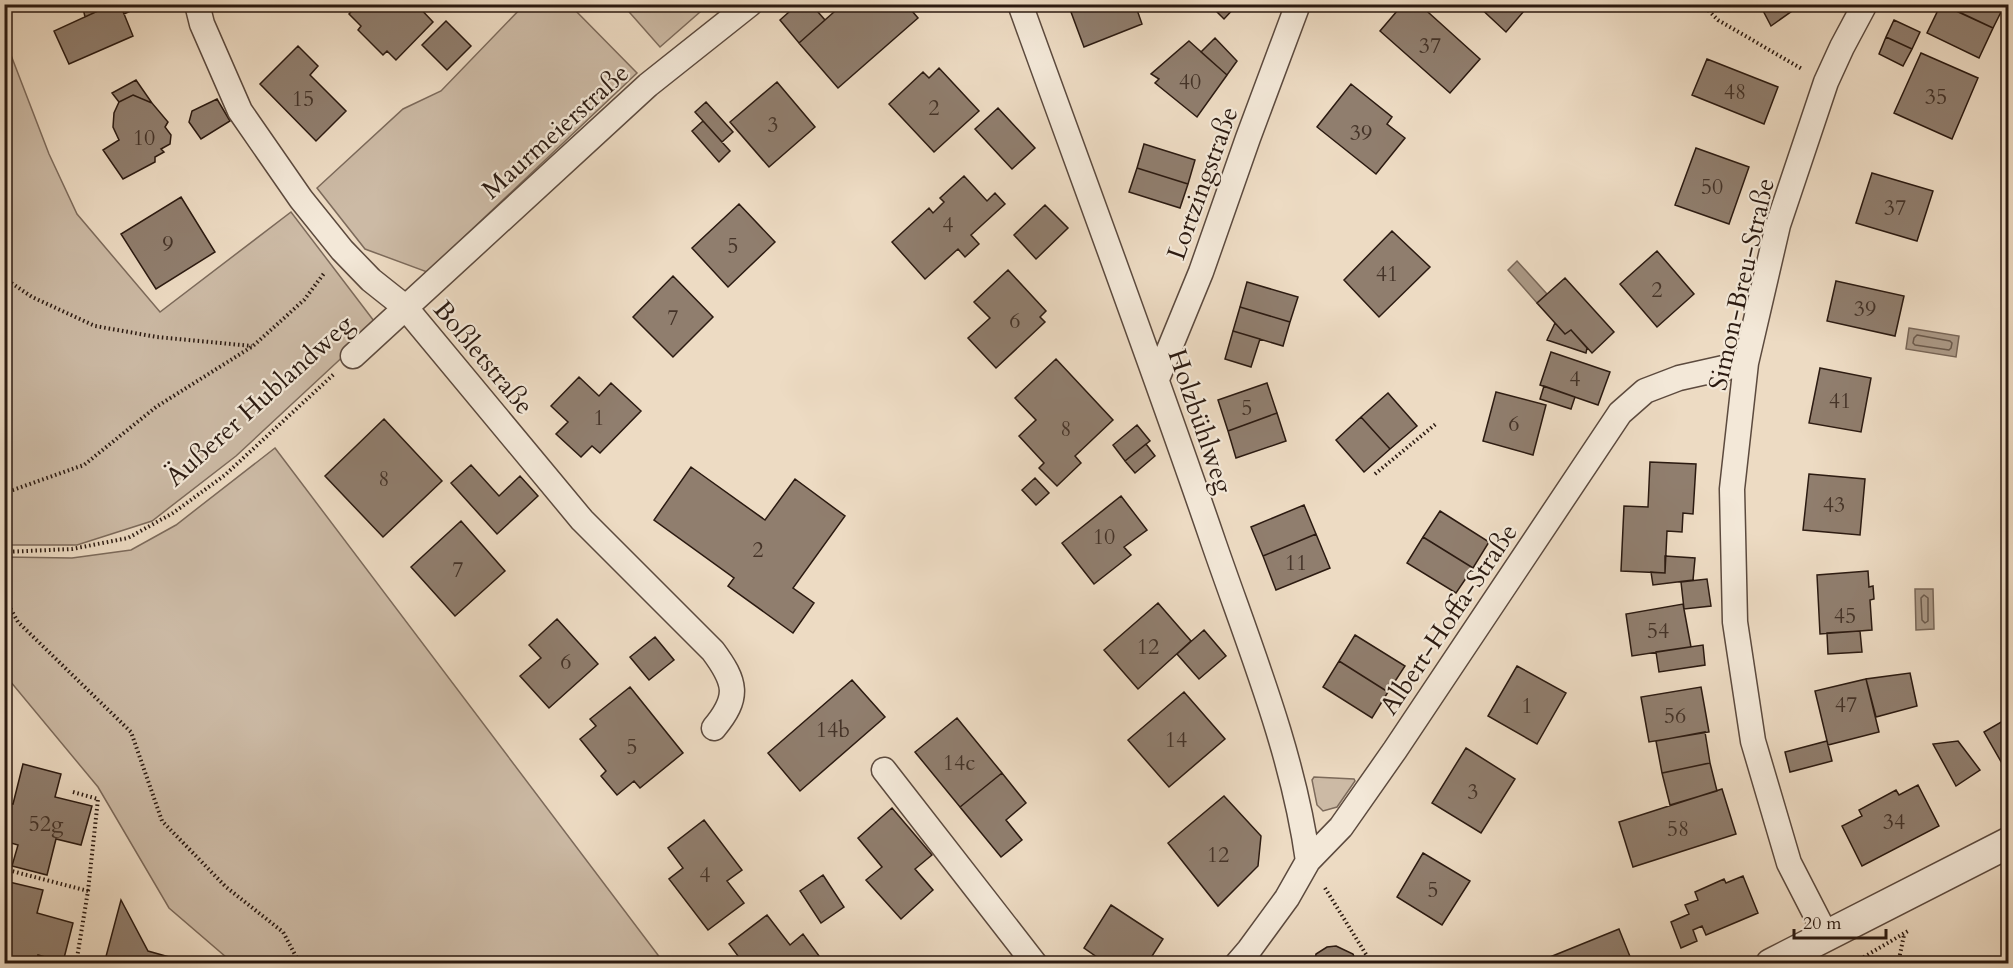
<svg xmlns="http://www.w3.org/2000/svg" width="2013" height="968" font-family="Cardo,serif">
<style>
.green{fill:#ccbaa5;stroke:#7c6a5b;stroke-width:1.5}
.water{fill:#ab9986;stroke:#786657;stroke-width:1.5}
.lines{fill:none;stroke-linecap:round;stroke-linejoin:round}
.shore{stroke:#6b5a4c;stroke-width:1.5}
.building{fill:#907e6e;stroke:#2b1a11;stroke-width:1.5}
.minor-casing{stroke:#5c4a3e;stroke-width:27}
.tertiary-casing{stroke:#5c4a3e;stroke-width:33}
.path{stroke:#2b1a11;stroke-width:4;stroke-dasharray:1.5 3;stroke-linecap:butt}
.minor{stroke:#f3e8d8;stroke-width:24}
.tertiary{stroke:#f3e8d8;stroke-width:30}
.labels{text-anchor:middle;stroke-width:4.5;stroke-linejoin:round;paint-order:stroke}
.number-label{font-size:22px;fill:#443328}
.street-label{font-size:26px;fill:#2b1a11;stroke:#f3e8d8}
</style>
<rect width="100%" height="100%" fill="#eddbc3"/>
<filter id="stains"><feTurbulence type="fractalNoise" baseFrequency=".00333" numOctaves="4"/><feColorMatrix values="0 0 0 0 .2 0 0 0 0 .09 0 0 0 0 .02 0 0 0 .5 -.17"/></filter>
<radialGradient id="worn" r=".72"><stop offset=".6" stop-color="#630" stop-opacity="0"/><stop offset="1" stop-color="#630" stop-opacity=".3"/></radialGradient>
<path class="green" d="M524,5H570L637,73L427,272L365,249L317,188L403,109L441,91Z
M623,5H708L660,47Z
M4,37L49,154L77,214L160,312L291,212L377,325L236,456L152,521L77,545H5Z
M275,448L664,963H233L169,908L98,787L5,675V557L72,558L131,550L176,525Z
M1314,777L1354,779L1355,781L1337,807L1323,811L1317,805L1312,780Z"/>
<path class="water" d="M1517,261L1547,294L1537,303L1508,270Z
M1909,328L1959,336L1956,357L1906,349Z
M1915,589H1933L1934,629L1916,630Z"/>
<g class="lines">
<path class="shore" d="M1917,335L1950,341L1952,343L1951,348L1949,350L1915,345L1913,343L1914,338Z
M1924,595L1928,598V621L1925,623L1922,620L1921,598Z"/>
</g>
<path class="building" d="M82,4H113L85,17Z
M113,4H120L133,36L69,64L54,31Z
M120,4H146L124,14Z
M358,4H416L433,22L396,60L387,51L383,55L358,30L361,26L349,14Z
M798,4H811L825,20L799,43L780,20Z
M843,4H906L918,18L838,88L799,43Z
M1068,4H1135L1142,24L1084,47Z
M1209,4H1238L1224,19Z
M1403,4H1419L1480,59L1450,93L1380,31Z
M1476,4H1530L1506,32Z
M1755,4H1802L1771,26L1760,5Z
M1941,4L1993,28L1979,58L1927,33Z
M1942,4H2005L1993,28Z
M1894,20L1920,32L1912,49L1886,37Z
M446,21L471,46L447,70L422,45Z
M1886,37L1912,49L1903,66L1879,54Z
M1215,38L1237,61L1227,75L1201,52Z
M1189,41L1227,75L1197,117L1155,83L1159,79L1151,74Z
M298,46L318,66L310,75L346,111L316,141L260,84Z
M1921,53L1978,78L1952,139L1894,113Z
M1707,59L1778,87L1764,124L1692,95Z
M939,68L979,111L934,152L889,104L923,72L929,78Z
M136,80L152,103L133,95L119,102L112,93Z
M777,82L815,127L769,167L730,122Z
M1351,84L1392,117L1387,124L1405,138L1376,174L1317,127Z
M133,95L152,103L168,122L165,127L171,135L170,144L161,149L164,152L155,157V162L123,179L103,150L119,140L113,127L114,113L119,102Z
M217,99L230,121L201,139L189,122L192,111Z
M706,102L733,132L722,142L695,112Z
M998,108L1035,148L1012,169L975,129Z
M703,121L730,151L719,162L692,131Z
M1144,144L1195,160L1188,184L1137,168Z
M1696,148L1749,167L1729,224L1675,205Z
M1137,168L1188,184L1180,208L1129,192Z
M1872,173L1933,191L1917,241L1856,223Z
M964,176L987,201L995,193L1005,204L971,235L979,244L965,257L958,249L925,279L892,242L929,208L933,213L944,202L940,198Z
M181,197L215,252L156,289L121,234Z
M739,204L775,242L728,287L692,248Z
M1045,205L1068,228L1036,259L1014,235Z
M1392,231L1430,267L1379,317L1344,280Z
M1657,251L1694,294L1657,327L1620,284Z
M1008,270L1046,311L1040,317L1045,322L996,368L968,338L990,318L974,302Z
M673,276L713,317L673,357L633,317Z
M1565,278L1614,332L1592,353L1571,330L1565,334L1537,303Z
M1836,281L1904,296L1895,336L1827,321Z
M1247,282L1298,297L1290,322L1240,307Z
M1240,307L1290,322L1283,346L1233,331Z
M1555,323L1565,334L1571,330L1587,348L1586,353L1547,340Z
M1233,331L1260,339L1251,367L1225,359Z
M1551,352L1610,372L1598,405L1540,385Z
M1056,359L1113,420L1075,456L1081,463L1057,486L1039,468L1044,463L1019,436L1036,420L1015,398Z
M1820,368L1871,378L1861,432L1809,423Z
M579,377L599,396L611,383L641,411L600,453L592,446L581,457L556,434L568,422L551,406Z
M1267,383L1277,413L1228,431L1218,400Z
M1544,386L1575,397L1571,409L1540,399Z
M1496,392L1546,405L1533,455L1483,441Z
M1388,393L1417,426L1390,449L1361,417Z
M1277,413L1286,441L1236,458L1228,431Z
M1361,417L1390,449L1364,472L1336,440Z
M384,419L442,481L383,537L325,476Z
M1137,425L1150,441L1125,461L1113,445Z
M1146,444L1155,456L1135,473L1125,461Z
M1650,462L1696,464L1693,514L1683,513L1682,532L1667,531L1665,573L1621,571L1624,506L1648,507Z
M471,465L499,496L520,476L538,496L497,534L451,483Z
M2008,466V496L2005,495Z
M691,467L765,520L795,479L845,516L793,588L814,603L793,633L728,586L734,578L654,520Z
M1809,474L1865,479L1860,535L1803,530Z
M1035,478L1049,493L1036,505L1022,490Z
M1121,496L1147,530L1124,547L1131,555L1094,584L1062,543Z
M1304,505L1316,534L1263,556L1251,527Z
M1440,511L1489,542L1473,568L1423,537Z
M461,521L505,571L455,616L411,567Z
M1316,534L1330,568L1276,590L1263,556Z
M1423,537L1473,568L1456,593L1407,563Z
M1665,556L1695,558L1693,580L1653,585L1651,572L1665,573Z
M1868,571L1869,587L1873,586L1874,599L1870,600L1872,630L1820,634L1817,575Z
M1707,579L1711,606L1684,609L1681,582Z
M1158,603L1191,641L1138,689L1104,650Z
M1683,604L1691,647L1632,656L1626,614Z
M557,619L598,664L549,708L520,676L541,658L529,645Z
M1204,630L1226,656L1199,679L1177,654Z
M1860,631L1862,652L1828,654L1827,633Z
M1355,635L1405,666L1388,692L1339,661Z
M655,637L674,660L649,680L630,657Z
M1703,645L1705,665L1659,672L1656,652Z
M1339,661L1388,692L1372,718L1323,687Z
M1517,666L1566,693L1537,744L1488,716Z
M1910,673L1917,706L1876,717L1866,679Z
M1866,679L1879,732L1828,745L1815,691Z
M852,680L885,717L800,791L768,753Z
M630,687L683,753L640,788L634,781L617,795L601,776L606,771L580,739L596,726L590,719Z
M1701,687L1709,732L1649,742L1641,697Z
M1184,692L1225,739L1169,787L1128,740Z
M957,718L1002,773L960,807L915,752Z
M2008,718V771L2007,772L1984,732Z
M1705,732L1710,763L1662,773L1656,741Z
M1827,741L1832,761L1790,772L1785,752Z
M1958,741L1980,770L1956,786L1933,744Z
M1466,748L1515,779L1481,833L1432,803Z
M1710,763L1717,791L1670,805L1662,773Z
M23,764L61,774L55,797L92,806L81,845L56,839L47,875L12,866L18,845L4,841V802L13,804Z
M1002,773L1026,803L1006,820L1022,840L1001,857L960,807Z
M1918,785L1939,826L1862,866L1842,826L1862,816L1859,810L1896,790L1899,795Z
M1722,789L1736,834L1633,867L1619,822Z
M1224,796L1261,836L1258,866L1218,906L1168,843Z
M892,808L932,855L915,869L933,890L901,919L866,880L882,867L858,838Z
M704,820L742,870L727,881L744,903L708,930L669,879L683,868L668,848Z
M1423,853L1470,881L1442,925L1397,897Z
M823,875L844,907L821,923L800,891Z
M1743,876L1758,913L1706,935L1702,926L1693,930L1697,941L1681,948L1671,922L1689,914L1685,905L1698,900L1695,892L1724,879L1726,883Z
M5,881L43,890L37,913L73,923L63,962L38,955L36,964H4Z
M121,900L148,951L173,958L172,964H104Z
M1111,905L1163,939L1147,964H1107L1084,948Z
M767,915L790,945L803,934L825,964H744L729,944Z
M1619,929L1633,964H1553L1550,957Z
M1336,946L1353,954L1357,964H1314L1316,954L1327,947Z"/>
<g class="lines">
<g class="minor-casing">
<path id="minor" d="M197,4L202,24L240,111L301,199L342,250L371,280L405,307L582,520L713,651C736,682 740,697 714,728
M1020,4C1085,184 1152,363 1214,544C1250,648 1293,752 1308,861
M353,356L648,85L750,4
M1157,379L1201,272L1248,138L1298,4
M884,770L1035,964
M1826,935L1789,863L1753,741L1735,622L1732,489L1746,363L1778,225L1826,82L1842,47L1865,4
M1237,964L1249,950L1287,898L1308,861L1341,827L1395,750L1620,413L1645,391L1679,378L1746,363"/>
</g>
<g class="tertiary-casing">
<path id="tertiary" d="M1771,964L2008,843"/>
</g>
<path class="path" d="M1702,4L1718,20L1802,69
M4,278L32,297L95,326L157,337L252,346
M1375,474L1437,423
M4,493L84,465L156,407L253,346L304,300L325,272
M4,552L72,549L128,538L173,513L225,475L334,374
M4,597L18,622L131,732L162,821L226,887L283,932L300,964
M73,792L98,799L88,891
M4,869L88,891L76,964
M1325,888L1372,964
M1852,964L1908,931
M1898,964L1904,935"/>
<use href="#minor" class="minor"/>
<use href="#tertiary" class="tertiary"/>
</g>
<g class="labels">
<g class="number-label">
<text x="1430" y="53">37</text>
<text x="1190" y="89">40</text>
<text x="1735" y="99">48</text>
<text x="1936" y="104">35</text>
<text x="303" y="106">15</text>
<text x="934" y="115">2</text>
<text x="773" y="132">3</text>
<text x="1361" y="140">39</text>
<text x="144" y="145">10</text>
<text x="1712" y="194">50</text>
<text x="1895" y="215">37</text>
<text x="948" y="232">4</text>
<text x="168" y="251">9</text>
<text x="733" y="253">5</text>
<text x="1387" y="281">41</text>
<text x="1657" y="297">2</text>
<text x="1865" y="316">39</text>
<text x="673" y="325">7</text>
<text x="1015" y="328">6</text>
<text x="1575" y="386">4</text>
<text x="1840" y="408">41</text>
<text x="1247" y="415">5</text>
<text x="599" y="425">1</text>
<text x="1514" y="431">6</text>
<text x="1066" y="436">8</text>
<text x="384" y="486">8</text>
<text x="1834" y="512">43</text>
<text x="1104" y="544">10</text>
<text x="758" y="557">2</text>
<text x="1296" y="570">11</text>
<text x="458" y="577">7</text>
<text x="1845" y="623">45</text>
<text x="1658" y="638">54</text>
<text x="1148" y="654">12</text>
<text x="566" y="669">6</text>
<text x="1846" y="712">47</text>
<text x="1527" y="713">1</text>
<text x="1675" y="723">56</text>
<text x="833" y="737">14b</text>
<text x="1176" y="747">14</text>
<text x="632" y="754">5</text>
<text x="959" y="770">14c</text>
<text x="1473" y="799">3</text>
<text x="1894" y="829">34</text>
<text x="46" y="831">52g</text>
<text x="1678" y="836">58</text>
<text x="1218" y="862">12</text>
<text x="705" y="882">4</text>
<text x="1433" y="897">5</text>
</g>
<g class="street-label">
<text transform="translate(555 131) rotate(-42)" y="9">Maurmeierstraße</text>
<text transform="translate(1202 183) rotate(-70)" y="9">Lortzingstraße</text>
<text transform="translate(1741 284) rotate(-77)" y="9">Simon-Breu-Straße</text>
<text transform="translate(484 357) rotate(50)" y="9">Boßletstraße</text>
<text transform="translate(259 400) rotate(-42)" y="9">Äußerer Hublandweg</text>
<text transform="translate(1201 421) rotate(71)" y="9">Holzbühlweg</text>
<text transform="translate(1448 619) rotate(-56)" y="9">Albert-Hoffa-Straße</text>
</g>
</g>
<rect width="2013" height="968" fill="none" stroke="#eddbc3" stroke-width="24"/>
<rect x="6" y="6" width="2001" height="956" fill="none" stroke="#2b1a11" stroke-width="3"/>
<rect x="12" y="12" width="1989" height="944" fill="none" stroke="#2b1a11" stroke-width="1.5"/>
<path d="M1794 929v9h92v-9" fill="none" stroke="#2b1a11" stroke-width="3"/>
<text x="1803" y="929" font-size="18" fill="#2b1a11" stroke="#f3e8d8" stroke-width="4.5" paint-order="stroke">20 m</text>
<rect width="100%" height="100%" filter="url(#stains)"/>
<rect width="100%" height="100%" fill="url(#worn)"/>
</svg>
